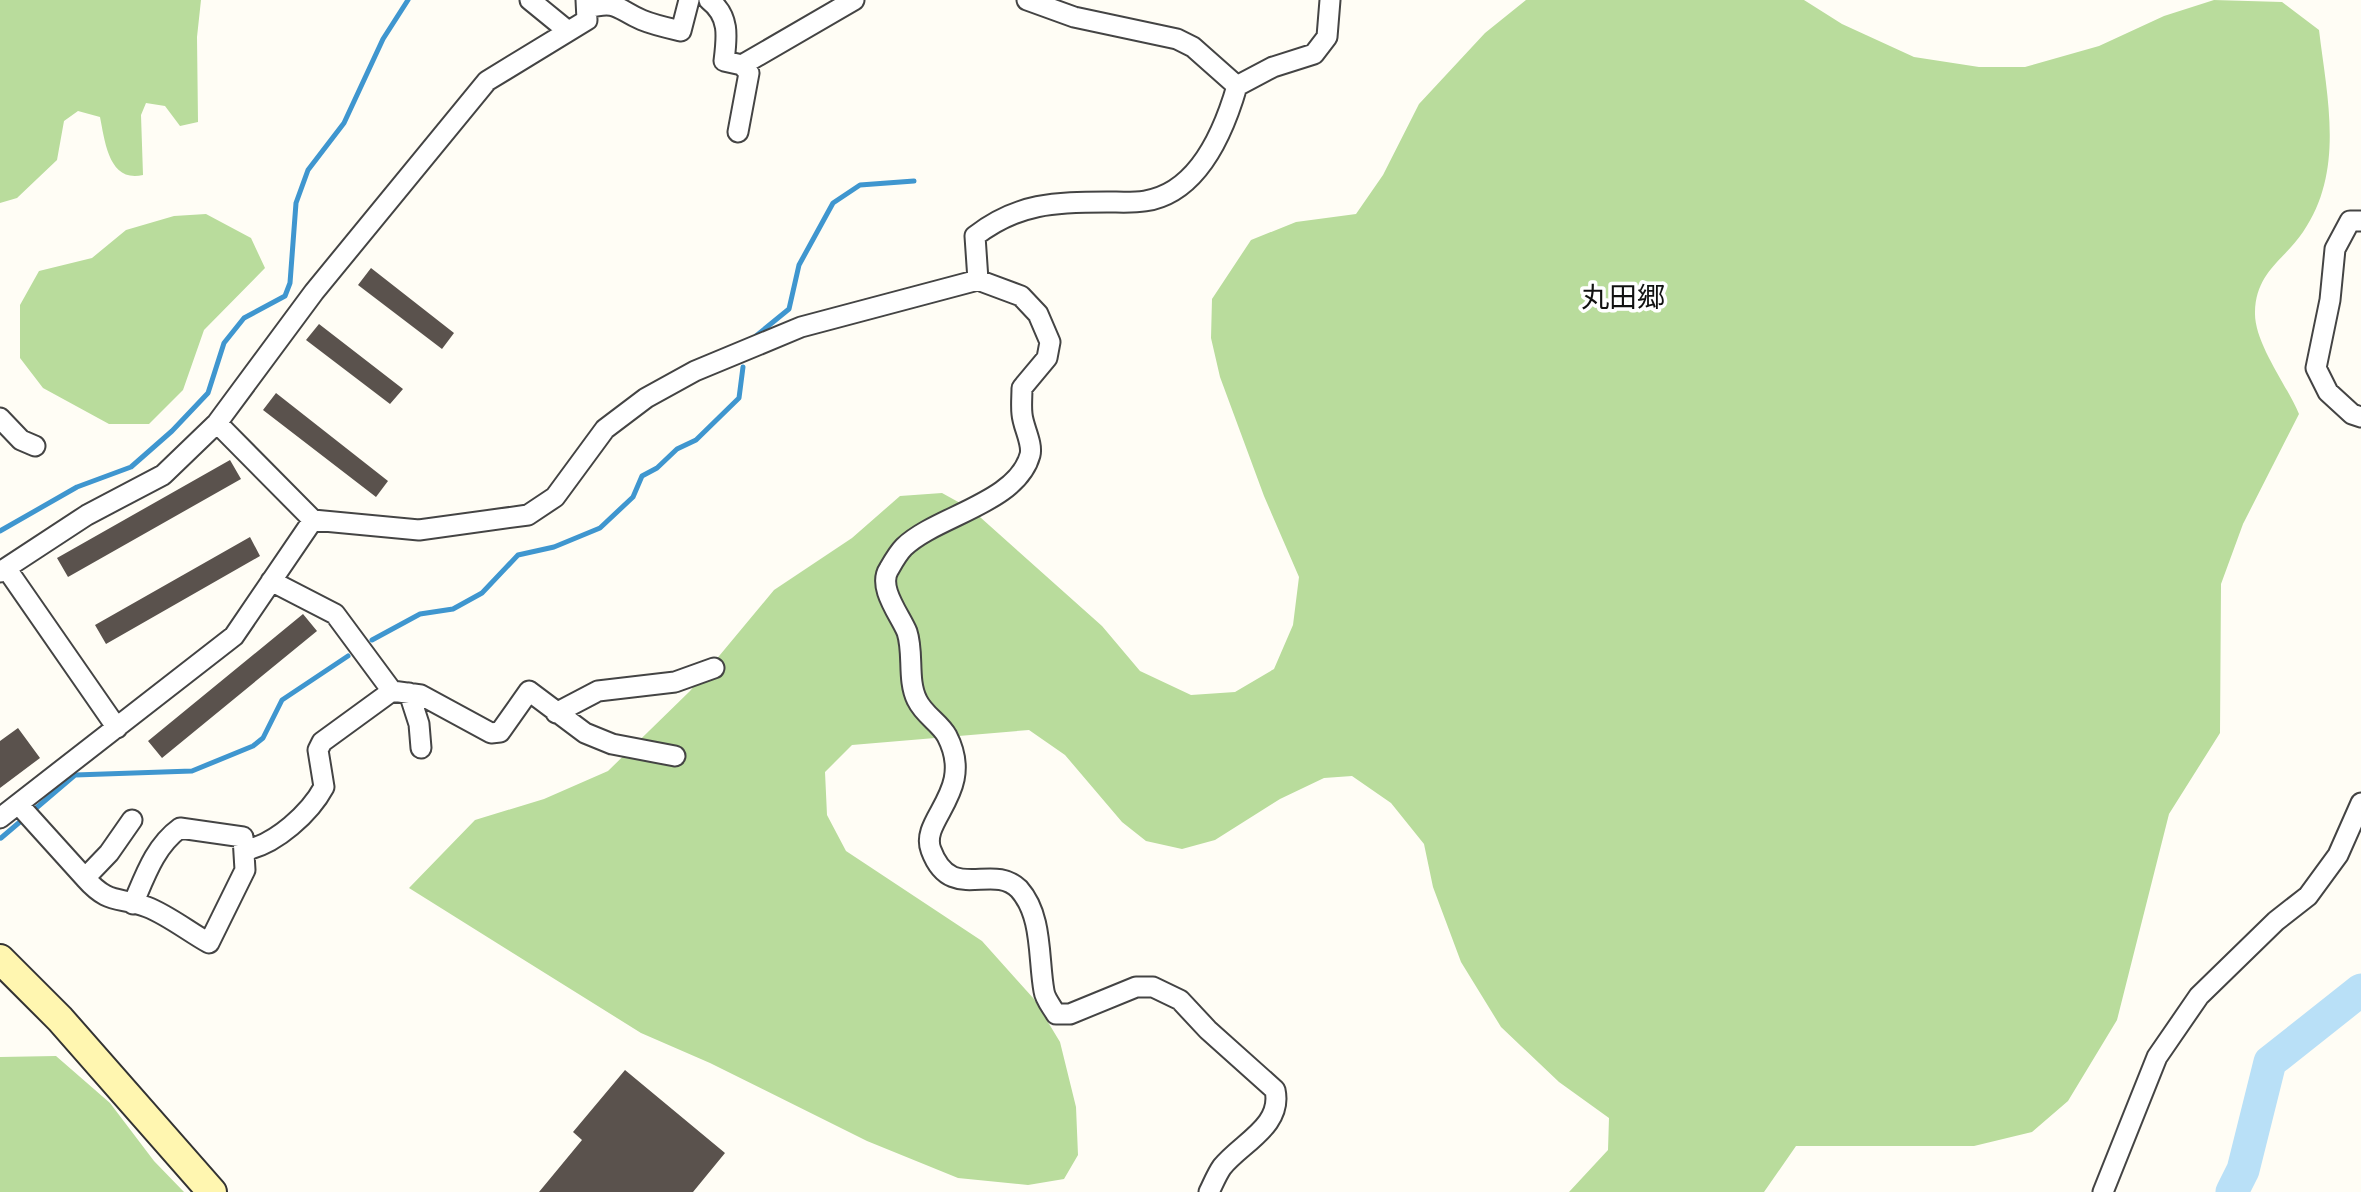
<svg xmlns="http://www.w3.org/2000/svg" width="2361" height="1192" font-family="'Source Serif 4','Noto Sans JP',serif">
<style>
.forest{fill:#b9dc9c}
.lines{fill:none;stroke-linecap:round;stroke-linejoin:round}
.stream{stroke:#3f96cf;stroke-width:5}
.river{stroke:#b9e0f7;stroke-width:33}
.building{fill:#5a524d}
.street-casing{stroke:#444;stroke-width:23}
.secondary-casing{stroke:#333;stroke-width:32}
.street{stroke:#fff;stroke-width:19}
.secondary{stroke:#fff6b0;stroke-width:28}
.labels{text-anchor:middle;stroke-width:7;stroke-linejoin:round;paint-order:stroke}
.quarter-label{font-size:28px;fill:#111;stroke:#fff}
</style>
<rect width="100%" height="100%" fill="#fffdf5"/>
<path class="forest" d="M0,0H201L197,37L198,122L180,126L165,106L146,103L141,115L143,175C109,183 105,142 100,117L78,111L64,121L57,160L17,198L0,203Z
M1526,0H1804L1842,24L1914,57L1979,67H2025L2099,46L2164,16L2214,0L2282,2L2319,30C2327,97 2345,171 2303,232C2284,260 2256,272 2255,312C2254,343 2287,385 2299,414L2243,524L2221,584L2220,733L2169,814L2117,1020L2068,1101L2032,1132L1974,1146H1796L1764,1192H1569L1608,1150L1609,1118L1559,1082L1501,1027L1461,962L1433,887L1424,844L1391,803L1352,776L1324,778L1280,799L1215,840L1182,849L1146,841L1122,822L1065,755L1029,730L852,745L825,772L827,815L846,851L982,941L1034,999L1060,1042L1076,1107L1078,1155L1064,1179L1028,1185L958,1178L867,1141L710,1063L641,1033L409,888L475,820L544,799L608,771L690,691L774,590L852,538L900,496L942,493L971,509L1102,626L1140,671L1191,695L1235,692L1274,669L1293,625L1299,577L1264,496L1220,377L1211,338L1212,299L1251,240L1296,222L1356,214L1383,175L1419,104L1485,33Z
M206,214L251,238L265,268L204,330L183,390L149,424H109L43,388L20,358V305L39,271L92,258L126,230L174,216Z
M56,1056L110,1103L154,1161L184,1192H0V1057Z"/>
<g class="lines">
<path class="stream" d="M756,336L789,309L799,265L833,203L860,185L914,181
M0,531L77,487L131,467L172,431L208,393L224,343L244,318L285,296L290,283L296,203L308,170L344,123L383,39L408,0
M372,640L420,614L453,609L482,593L518,555L554,547L600,528L633,497L642,476L657,468L677,449L696,440L739,398L743,367
M1,838L75,775L192,771L253,746L263,738L282,700L348,656"/>
<path class="river" d="M2232,1192L2243,1170L2270,1062L2361,990"/>
</g>
<path class="building" d="M371,268L454,333L442,349L358,285Z
M319,324L403,389L390,404L306,340Z
M276,393L388,481L376,497L263,410Z
M230,460L241,479L68,577L57,558Z
M250,537L260,556L106,644L95,625Z
M303,614L317,631L162,758L148,741Z
M18,728L40,758L0,788V741Z
M625,1070L725,1153L693,1192H539L582,1140L573,1132Z"/>
<g class="lines">
<g class="street-casing">
<path id="street" d="M530,0L568,31
M709,0C730,16 727,37 724,61L742,65L749,73L738,132
M1027,0L1074,17L1177,39L1193,47L1237,86
M587,8C619,0 616,9 642,20C654,25 668,28 681,31L689,0
M742,65L854,0
M2361,221H2350L2335,249L2330,300L2316,368L2328,392L2352,414L2361,417
M978,280L975,236C1018,203 1055,202 1107,202C1119,202 1133,203 1145,201C1198,193 1224,131 1237,86L1273,67L1314,54L1327,37L1330,0
M0,418L21,440L35,446
M217,423L313,520L419,530L528,515L555,497L605,429L646,398L695,371L801,327L978,280L1021,296L1038,314L1050,342L1047,358L1022,388C1022,396 1021,406 1022,414C1023,427 1033,443 1030,455C1017,503 936,516 904,547C898,553 893,562 889,569C877,587 900,615 907,632C914,653 907,680 917,700C924,715 940,723 947,736C976,792 919,819 931,850C951,904 992,862 1019,889C1043,916 1038,958 1044,991C1045,999 1052,1007 1056,1014H1070L1136,987H1153L1180,1000L1208,1030L1275,1090C1283,1126 1241,1143 1222,1167C1217,1174 1213,1184 1209,1192
M6,568L117,728
M0,572L87,515L163,475L217,423L314,292L487,81L587,20L586,0
M271,581L335,614L392,691L421,695L491,733L500,732L529,691L585,733L612,744L675,756
M409,693L419,724L421,748
M556,713L598,691L675,682L714,668
M19,805L85,878L109,853L132,820
M0,818L234,636L313,520
M246,850C276,844 310,813 324,787L318,750L322,742L392,691
M85,878C109,905 117,896 147,907C168,915 189,932 209,943L245,870L243,837L180,828C155,846 145,876 133,904
M2103,1192L2157,1057L2199,996L2276,921L2308,896L2338,855L2361,803"/>
</g>
<g class="secondary-casing">
<path id="secondary" d="M0,959L60,1019L212,1192"/>
</g>
<use href="#street" class="street"/>
<use href="#secondary" class="secondary"/>
</g>
<g class="labels">
<g class="quarter-label">
<text x="1623" y="307">丸田郷</text>
</g>
</g>
</svg>
